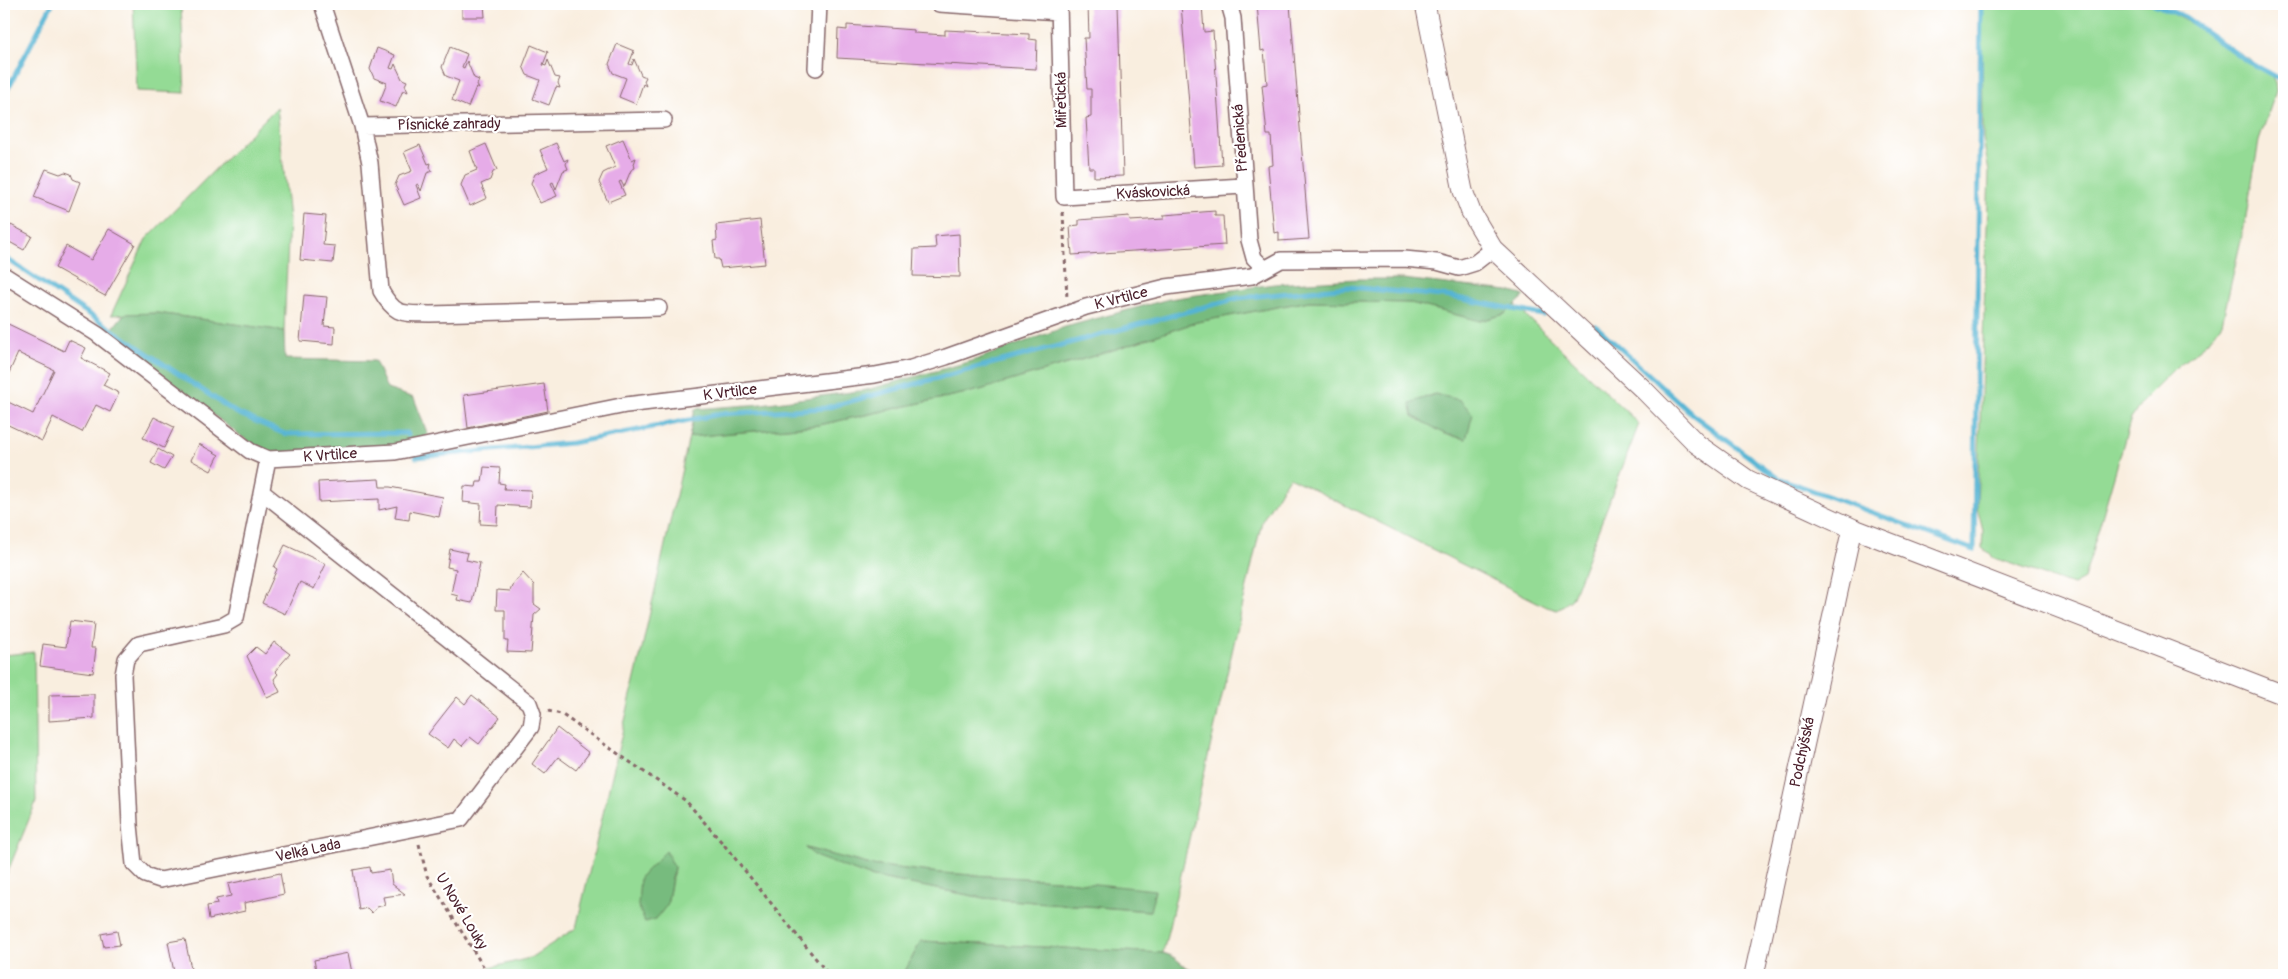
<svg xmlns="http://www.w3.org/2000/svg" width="2288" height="979" font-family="Pangolin,sans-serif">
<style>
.green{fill:#94db95;stroke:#6f7d60;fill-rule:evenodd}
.forest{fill:#77bb7e;stroke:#606d54}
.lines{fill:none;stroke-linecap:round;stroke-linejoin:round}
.stream{stroke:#54b4d3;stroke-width:5}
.building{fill:#e6ace8}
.minor-casing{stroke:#87676a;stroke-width:18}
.tertiary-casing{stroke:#87676a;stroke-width:21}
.path{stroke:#87676a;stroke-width:3;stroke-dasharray:4 4;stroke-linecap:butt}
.minor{stroke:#fff;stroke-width:15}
.tertiary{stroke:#fff;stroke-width:19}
.labels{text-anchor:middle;stroke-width:4.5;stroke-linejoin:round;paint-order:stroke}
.street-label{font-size:15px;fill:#4a1f2b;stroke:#fff}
</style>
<rect width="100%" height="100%" fill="#fff"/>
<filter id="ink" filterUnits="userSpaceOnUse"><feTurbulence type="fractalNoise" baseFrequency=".02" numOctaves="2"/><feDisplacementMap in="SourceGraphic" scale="10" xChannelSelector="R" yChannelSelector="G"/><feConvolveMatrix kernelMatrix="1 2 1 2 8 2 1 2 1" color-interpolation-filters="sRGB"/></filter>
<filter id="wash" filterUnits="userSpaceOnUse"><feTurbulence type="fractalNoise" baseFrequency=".0096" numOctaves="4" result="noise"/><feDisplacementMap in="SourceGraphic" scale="20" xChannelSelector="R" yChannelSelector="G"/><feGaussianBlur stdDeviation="1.12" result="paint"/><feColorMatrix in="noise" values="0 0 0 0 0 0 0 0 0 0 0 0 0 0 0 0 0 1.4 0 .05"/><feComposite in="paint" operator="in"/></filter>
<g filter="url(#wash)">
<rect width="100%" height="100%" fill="#f9eedf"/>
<path class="green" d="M133,4H181L185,93L137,91Z
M1983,4H2152C2194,22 2232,49 2270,73L2275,82L2276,91L2259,141L2245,222L2222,323L2208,342L2175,368L2147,396L2131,418L2084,579L2073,585L1994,558L1982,548L1983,531L1977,507L1989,172L1983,138L1982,9Z
M277,107L289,219L284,331L157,313L111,315L146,239Z
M1309,301L1411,303L1480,321L1505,314L1515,305L1639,424L1572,599L1557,610L1547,607L1289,477L1262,521L1163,953L921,941L903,975H477V971L530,958L576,928L640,657L689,437L819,425L980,390L1107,352L1197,322ZM1435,394L1466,439L1445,434L1410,404ZM806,848L871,865L940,873L1056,880L1155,891L1149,911L984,898L869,876ZM666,851L674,868L667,905Z
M34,652L36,802L4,881V655Z"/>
<path class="forest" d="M1356,279H1403L1508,291L1525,296L1505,314L1480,321L1411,303L1309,301L1197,322L1107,352L980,390L819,425L689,437L695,409L761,404L866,390L972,361L1065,327L1169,299L1274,284Z
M157,313L284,331L285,359L375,361L387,389L414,398L428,435L400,446L296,458L265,451L242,437L108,334L124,314Z
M1435,394L1460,400L1473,414L1466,439L1445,434L1413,416L1410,403Z
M805,848L871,865L940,873L1056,880L1155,890L1150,911L984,898L869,876L817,857Z
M666,851L674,867L667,905L656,919L645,922L638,906L640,877Z
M921,941L1163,953C1179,957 1181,967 1194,970C1211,975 1230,972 1247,975H903Z"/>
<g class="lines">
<path class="stream" d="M2154,4L2185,17L2247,61L2284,81
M4,96L52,4
M4,257L235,412L285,434L407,433L408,435
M1596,326L1693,415L1776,477L1974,550L1981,4
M416,457L572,443L720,414L825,408L1238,298L1349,287L1452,297L1543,315"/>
</g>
<g id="blocks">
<path class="building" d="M462,4H484L485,17H462Z
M1088,4H1118L1123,176L1094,177V168H1089L1086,118L1091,117V89H1087L1084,38H1089Z
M1181,4H1202L1204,32L1213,31L1222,165L1194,167Z
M1257,4H1290L1309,239L1279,241V232L1274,233L1268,166L1273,165L1271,135H1267L1262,85L1267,84L1264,50L1261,51Z
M847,25L914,30V33L945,35V30L1029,34V39L1037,40L1036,69L837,58L838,29L847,30Z
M617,44L634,51L629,64L632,65L634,59L641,75L646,77L644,81L646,86L643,84L636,104L619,97L626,78L613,73L609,64Z
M531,45L548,52L543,65L546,66L548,60L555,77L560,78L558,83L560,88L556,87L549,105L533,99L540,80L527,75L523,66Z
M450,47L467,54L462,67L464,68L467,61L474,78L479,80L477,85L479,89L476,87L468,107L452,100L459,81L446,76L442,67Z
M377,48L395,55L390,68L393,69L395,64L402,79L407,81L405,85L408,92L403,90L396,107L380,101L387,83L374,78L370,69Z
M623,139L632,160L636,158L634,164L635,168L631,170L624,187L621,181L619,182L625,195L608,202L599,182L603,173L615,167L606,146Z
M556,143L564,161L568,159L566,164L568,169L563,171L556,189L553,182L551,183L557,196L540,203L531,183L535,174L548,168L540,150Z
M486,144L497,170L493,172L490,180L481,184L487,198L470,206L461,185L465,175L477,170L470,151Z
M420,145L428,164L431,163L430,167L432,171L427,173L421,191L418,184L416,185L421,198L404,205L395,185L399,176L412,171L404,152Z
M46,169L60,174L65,172L71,174L73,179L80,182L69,211L34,197Z
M1215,211V216H1223L1225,245L1072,255L1070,226L1079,225V220L1129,216L1130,221L1164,219V215Z
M304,214L326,216L323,245L335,246L333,263L300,260Z
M760,220L765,264L721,268L719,259H715L713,241L717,240L716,225Z
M11,225L32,236L24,250L4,239Z
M109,229L135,244L105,296L55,268L66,246L91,260Z
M959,234L960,277L913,276L914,249L936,248L935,236Z
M304,295L327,297L324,326L335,327L334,344L300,341Z
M4,322L64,351L69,340L86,348L81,358L110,373L103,385L119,393L110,412L96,405L82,432L53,417L42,441L4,423V400L33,414L54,370L18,353L4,384Z
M544,384L548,411L468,428L464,395Z
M154,417L174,427L164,448L143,438Z
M199,444L219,455L211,471L191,460Z
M158,449L172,457L164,470L151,463Z
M484,467L500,468L499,483L505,484L504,489L531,490L530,507L498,505L497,525L480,524L481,504L463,502L464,486L476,487L477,482H482Z
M379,479L380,487H390L443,497L439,517L410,511L409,520L395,518L397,506L379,510V499L319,502L318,482Z
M285,545L326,564L314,589L300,582L285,614L262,603L277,569L274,567Z
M450,549L468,553L466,560L480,563L472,603L457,600L458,596L451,594L456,569L447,567Z
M523,573L534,585V604L541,609L534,615L531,653L507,652L508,641H505V610H496L497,590L510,591L513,584Z
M70,621L94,624L91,648H96L93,673L40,666L43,644L66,647Z
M274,642L290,654L275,671L278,674L274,679L280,692L267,698L247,656L256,647L265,654Z
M94,694V718L49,721V695Z
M472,695L500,717L479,744L470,737L462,746L454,739L448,748L428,734L457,697L465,704Z
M557,728L589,753L576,770L558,757L545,774L532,764Z
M370,867L371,873L390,870L392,884L405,894L383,897L385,905L377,907L372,913L367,908L359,910L353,870Z
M280,873L284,894L244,903L245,911L209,919L207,906L217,904L216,899L231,896L228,884Z
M117,931L120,945L104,947L101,934Z
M185,939L191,969L174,972L168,942Z
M348,953L352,973L339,975H317L314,960Z"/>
</g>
</g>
<g filter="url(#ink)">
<use href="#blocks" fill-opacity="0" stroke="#87676a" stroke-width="1"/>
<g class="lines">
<g class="minor-casing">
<path id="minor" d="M322,4L362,126L370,163L381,291C396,317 403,313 430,314L659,308
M939,4L1059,12
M1059,4L1064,197L1243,186
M1229,4L1233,18L1249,240L1254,258L1264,268
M816,68L819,4
M362,126L664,120
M4,275L97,334L250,451L268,459L395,452L626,405L875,375L911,368L946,357L1086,307L1166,287L1252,276L1281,260L1404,259L1437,262L1459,268L1475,263L1493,249
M262,492L529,703L533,714L531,727L461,819L160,880L145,875L134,864L130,825L123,675L126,659L139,644L224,625L236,618L268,459"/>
</g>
<g class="tertiary-casing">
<path id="tertiary" d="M1425,4L1463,191L1471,212L1493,249L1645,391L1697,444L1748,480L1852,528L2284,695
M1754,975L1852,528"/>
</g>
<path class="path" d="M1063,212L1067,299
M548,711L561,714L686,801L725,846L829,975
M419,844L427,876L486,971V975"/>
<use href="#minor" class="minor"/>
<use href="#tertiary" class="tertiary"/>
</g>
</g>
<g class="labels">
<g class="street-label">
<text transform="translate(1061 100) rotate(-91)" y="5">Miřetická</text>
<text transform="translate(449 124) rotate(-1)" y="5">Písnické zahrady</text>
<text transform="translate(1240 138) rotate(-94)" y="5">Předenická</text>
<text transform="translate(1153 192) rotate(-3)" y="5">Kváskovická</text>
<text transform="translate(1121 298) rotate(-14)" y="5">K Vrtilce</text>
<text transform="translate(730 392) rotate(-7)" y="5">K Vrtilce</text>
<text transform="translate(330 455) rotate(-4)" y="5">K Vrtilce</text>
<text transform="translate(1802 752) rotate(-78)" y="5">Podchýšská</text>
<text transform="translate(308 850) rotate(-12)" y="5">Velká Lada</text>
<text transform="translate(462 911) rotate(59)" y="5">U Nové Louky</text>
</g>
</g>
<rect width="2288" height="979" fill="none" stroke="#fff" stroke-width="20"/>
</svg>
